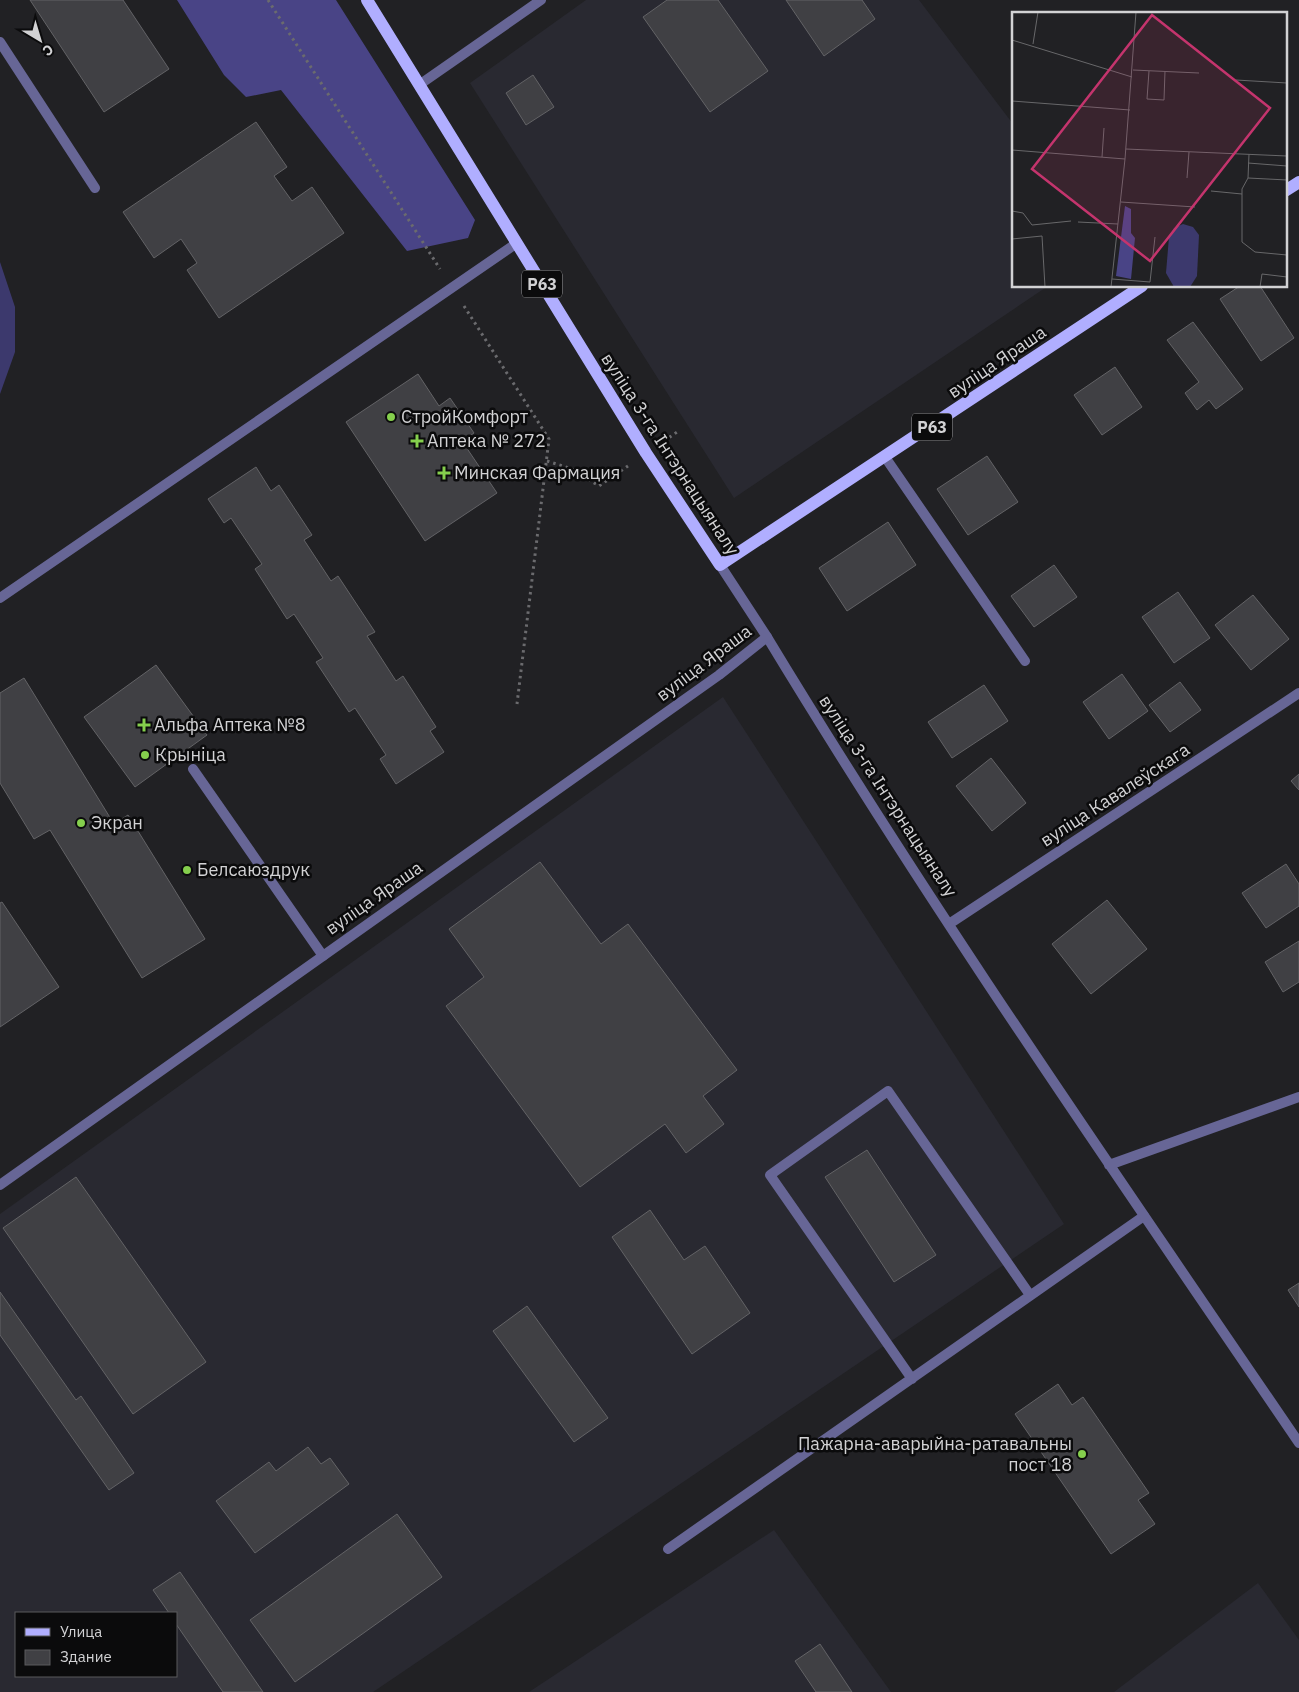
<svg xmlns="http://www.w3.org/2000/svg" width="1299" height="1692" font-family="'IBM Plex Sans',sans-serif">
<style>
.built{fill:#292931;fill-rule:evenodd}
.green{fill:#3c396d}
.forest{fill:#494486}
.building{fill:#404044;stroke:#636366}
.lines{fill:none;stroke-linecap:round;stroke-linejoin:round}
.path{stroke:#6b6b6e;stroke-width:3;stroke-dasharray:2.5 4;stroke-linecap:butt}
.service{stroke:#676696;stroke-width:10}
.minor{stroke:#676696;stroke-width:10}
.tertiary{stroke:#676696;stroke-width:10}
.primary{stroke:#b0aeff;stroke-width:12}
.poi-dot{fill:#85cf4d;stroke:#0b0b0c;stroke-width:2}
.labels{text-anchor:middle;stroke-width:5;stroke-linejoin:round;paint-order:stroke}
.shield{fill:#0b0b0c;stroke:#969698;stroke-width:1}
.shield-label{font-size:16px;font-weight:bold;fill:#d2d2d4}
.street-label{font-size:18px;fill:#d2d2d4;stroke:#0b0b0c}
.poi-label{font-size:18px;fill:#d2d2d4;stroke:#0b0b0c;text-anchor:start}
.inset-road{fill:none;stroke:#68686a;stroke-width:1}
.view{fill:#c4346d;fill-opacity:0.15;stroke:#c4346d;stroke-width:2.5}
.inset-edge{fill:none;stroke:#d2d2d4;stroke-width:2.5}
</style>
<rect width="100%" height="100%" fill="#212124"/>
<path class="built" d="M586,0H919L1013,124V286H1048L734,498L470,83Z
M723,697L1064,1224L373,1692H0V1214ZM16,1613H176V1676H16Z
M774,1530L891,1692H529Z
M1258,1583L1299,1640V1692H1114Z"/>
<path class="green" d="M0,262L15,307V352L0,394Z"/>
<path class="forest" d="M177,0H336L475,220L468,238L407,251L281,90L246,97L224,75Z"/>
<path class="building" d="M30,0H123L169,69L104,112Z
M667,0H718L768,71L710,112L643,17Z
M786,0H862L875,19L824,56Z
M533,75L554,107L526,125L506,93Z
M256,122L287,167L274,176L292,201L312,187L344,233L219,318L187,270L197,263L181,239L154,258L123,212Z
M1240,286H1260L1294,338L1261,361L1220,299Z
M1193,322L1243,389L1216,409L1209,400L1197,410L1185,393L1199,382L1167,340Z
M1115,367L1142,407L1102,435L1074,395Z
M418,374L439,406L450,398L474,433L462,441L497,493L425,541L346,422Z
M987,456L1018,502L968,535L937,489Z
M256,467L271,491L279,485L312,535L304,540L331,581L338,576L375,632L367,636L396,681L403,676L436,727L430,731L444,752L396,784L380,759L386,755L355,708L349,712L316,662L323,658L294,614L287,619L255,569L262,564L231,518L224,523L208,499Z
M888,522L916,565L847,611L819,568Z
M1054,565L1077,597L1034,627L1011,596Z
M1178,592L1210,638L1174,663L1142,617Z
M1253,595L1289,639L1251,670L1215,625Z
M156,665L207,735L135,787L84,717Z
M1122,674L1148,711L1109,739L1083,702Z
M24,678L114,824L128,815L205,939L142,978L50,830L34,839L0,783V693Z
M1180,682L1201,710L1170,732L1149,705Z
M984,685L1008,721L952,758L928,722Z
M991,758L1026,803L992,831L956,786Z
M1299,774V790L1291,781Z
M540,862L601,944L628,924L737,1070L703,1096L724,1124L686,1153L665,1124L580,1187L446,1006L484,977L449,929Z
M1286,864L1299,884V906L1266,928L1242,893Z
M1107,900L1147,949L1091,994L1052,944Z
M2,902L59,987L0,1027V903Z
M1299,941V982L1283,992L1265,962Z
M867,1150L936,1255L894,1282L825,1177Z
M76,1177L206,1362L133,1414L3,1228Z
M650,1210L684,1260L705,1246L750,1313L692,1354L612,1237Z
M1299,1283V1307L1288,1290Z
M0,1292L76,1400L81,1396L134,1473L109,1490L0,1335Z
M527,1306L608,1418L574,1442L493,1331Z
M1058,1384L1072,1405L1083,1397L1149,1493L1138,1500L1155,1524L1111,1554L1015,1414Z
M308,1447L321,1464L330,1458L349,1484L255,1553L216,1501L269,1462L276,1471Z
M397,1514L442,1577L295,1682L250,1620Z
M180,1572L263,1692H223L176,1624V1613H169L153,1590Z
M820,1644L852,1692H816L795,1661Z"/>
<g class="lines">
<path class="path" d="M268,0L440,269
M464,306L549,439L517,704
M664,441L680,430
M547,461L572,469L599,486L628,466"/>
<path class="service" d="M0,42L95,188
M419,85L541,0
M885,457L1025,661
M0,598L517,243
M193,769L323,956
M912,1379L770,1175L888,1091L1030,1295
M668,1549L1144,1216"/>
<path class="minor" d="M767,637C934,913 1118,1177 1299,1443
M949,924L1299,693
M1109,1165L1299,1097"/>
<path class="tertiary" d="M0,1185L719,675L767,637L720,565"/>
<path class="primary" d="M367,0L646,453L720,565L1142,286
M1285,191L1299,182"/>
</g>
<g class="poi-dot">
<circle cx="391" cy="417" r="5"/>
<path d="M414.5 433.5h5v5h5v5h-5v5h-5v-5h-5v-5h5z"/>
<path d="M441.5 465.5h5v5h5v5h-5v5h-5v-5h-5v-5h5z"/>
<path d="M141.5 717.5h5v5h5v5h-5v5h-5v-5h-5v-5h5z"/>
<circle cx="145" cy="755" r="5"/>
<circle cx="81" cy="823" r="5"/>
<circle cx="187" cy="870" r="5"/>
<circle cx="1082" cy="1454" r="5"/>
</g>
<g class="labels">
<g class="shield">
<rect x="522" y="270.5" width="40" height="27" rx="4"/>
<rect x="912" y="413.5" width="40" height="27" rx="4"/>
</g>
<g class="shield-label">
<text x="542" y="290">Р63</text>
<text x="932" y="433">Р63</text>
</g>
<g class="street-label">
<text transform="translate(997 362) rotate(-34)" y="6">вуліца Яраша</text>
<text transform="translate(670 454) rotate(57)" y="6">вуліца 3-га Інтэрнацыяналу</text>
<text transform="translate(704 663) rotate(-37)" y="6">вуліца Яраша</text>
<text transform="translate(1115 795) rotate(-33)" y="6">вуліца Кавалеўскага</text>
<text transform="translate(888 796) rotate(57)" y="6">вуліца 3-га Інтэрнацыяналу</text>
<text transform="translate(374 898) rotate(-35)" y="6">вуліца Яраша</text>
</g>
<g class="poi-label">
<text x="401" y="423">СтройКомфорт</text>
<text x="427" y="447">Аптека № 272</text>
<text x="454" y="479">Минская Фармация</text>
<text x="154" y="731">Альфа Аптека №8</text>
<text x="155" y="761">Крыніца</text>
<text x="91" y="829">Экран</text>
<text x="197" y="876">Белсаюздрук</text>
<text x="1072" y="1450" text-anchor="end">Пажарна-аварыйна-ратавальны<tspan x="1072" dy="21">пост 18</tspan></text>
</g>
</g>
<g transform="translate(1012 12)">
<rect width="275" height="275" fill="#212124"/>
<path d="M171,212L181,215L187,223L185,264L178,275H162L154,261L157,225L162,216Z" fill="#3c396d"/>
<path d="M113,194L119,197V221L123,226L119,267L104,264Z" fill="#494486"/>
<path class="inset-road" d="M0,28L120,65M21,32L26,0M121,58L187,61M137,59L135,87L152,88L153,59M224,68L275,71M0,89L118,98M114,137L275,144M0,138L113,147L99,275M237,142L236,166L275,168M90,145L92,116M113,147L124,0M236,151L275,154M175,166L177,140M236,166L230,177V230L243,240L275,243M199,179L230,182M109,190L183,195M0,199L11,201L20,213L59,209M66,210L106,212M0,227L30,224L33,275M100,267L138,270L143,225M248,275L250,262L275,265"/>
<path class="view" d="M140,3L258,96L138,249L20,157Z"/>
<rect width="275" height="275" class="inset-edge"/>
</g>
<rect x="15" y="1612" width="162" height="65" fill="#0b0b0c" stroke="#5b5b5c"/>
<rect x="25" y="1628" width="25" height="8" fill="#b0aeff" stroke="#5b5b5c"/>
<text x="60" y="1637" font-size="15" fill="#d2d2d4">Улица</text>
<rect x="25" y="1650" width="25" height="15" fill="#404044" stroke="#5b5b5c"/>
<text x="60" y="1662" font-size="15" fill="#d2d2d4">Здание</text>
<g transform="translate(40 40) rotate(142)" stroke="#0b0b0c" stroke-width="4" paint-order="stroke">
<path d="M0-4L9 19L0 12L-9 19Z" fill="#d2d2d4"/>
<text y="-8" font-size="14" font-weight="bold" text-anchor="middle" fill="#d2d2d4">С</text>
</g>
</svg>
